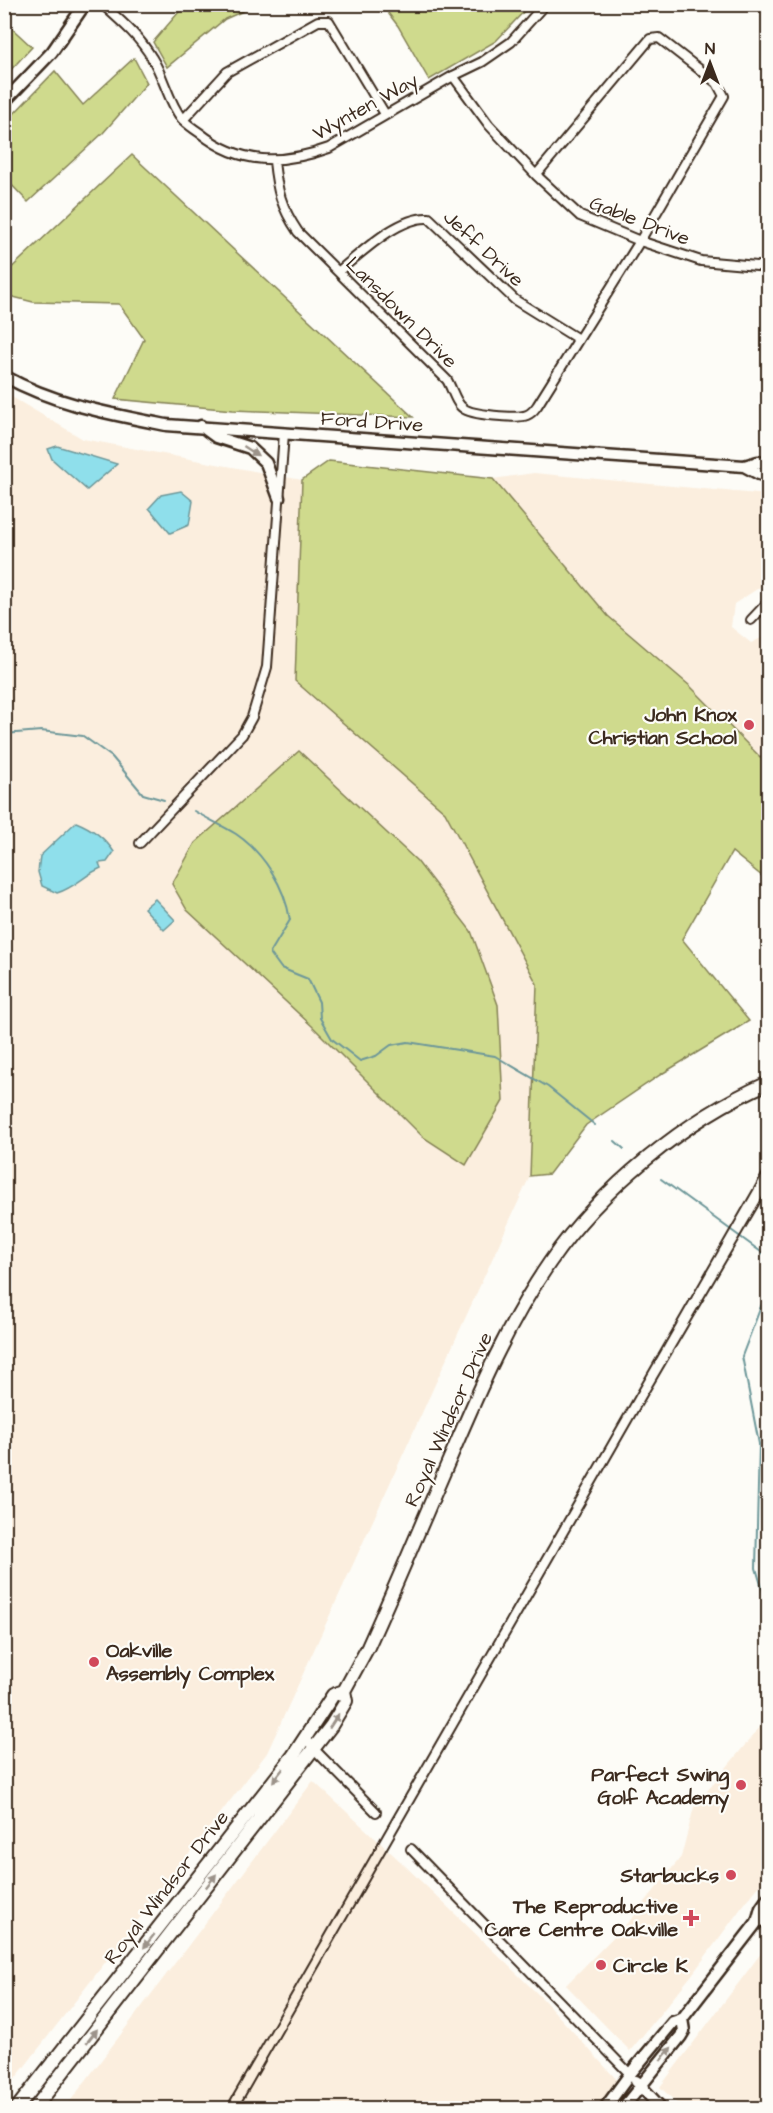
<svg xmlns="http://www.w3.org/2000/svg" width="773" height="2113" font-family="'Architects Daughter',sans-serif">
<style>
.built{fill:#fbeede;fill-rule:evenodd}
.green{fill:#cfda8d;stroke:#858256;stroke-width:1.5}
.water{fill:#8fdfeb;stroke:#6d9799;stroke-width:1.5}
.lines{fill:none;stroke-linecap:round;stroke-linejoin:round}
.stream{stroke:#6d9799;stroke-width:2}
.street-casing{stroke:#3b2a1e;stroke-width:12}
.secondary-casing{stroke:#3b2a1e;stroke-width:15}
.primary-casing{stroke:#3b2a1e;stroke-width:16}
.street{stroke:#fdfcf7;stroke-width:8}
.secondary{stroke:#fdfcf7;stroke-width:10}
.primary{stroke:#fdfcf7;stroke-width:12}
.rail{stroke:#3b2a1e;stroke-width:2}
.oneway{fill:#9c938a}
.poi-dot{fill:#d1495b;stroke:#fdfcf7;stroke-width:2}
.labels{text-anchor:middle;stroke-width:4.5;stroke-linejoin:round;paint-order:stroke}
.street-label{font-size:20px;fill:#3b2a1e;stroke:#fdfcf7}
.poi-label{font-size:20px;font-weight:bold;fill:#3b2a1e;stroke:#fdfcf7;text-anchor:end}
</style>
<rect width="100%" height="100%" fill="#fdfcf7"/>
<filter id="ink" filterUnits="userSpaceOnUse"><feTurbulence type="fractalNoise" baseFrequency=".0167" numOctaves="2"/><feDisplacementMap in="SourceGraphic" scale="12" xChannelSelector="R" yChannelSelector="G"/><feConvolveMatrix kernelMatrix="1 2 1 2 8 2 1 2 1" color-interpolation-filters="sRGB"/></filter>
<g filter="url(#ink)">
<path class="built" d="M5,393L83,439L302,480L295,681L445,812L537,984L530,1176L267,1753L5,2092ZM172,884L423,1137L312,1026L187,910Z
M534,473L768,495V582L734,604L731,627L751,643L767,635L768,631V765L690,686L608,616L493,479Z
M768,1275V1512L763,1286Z
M768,1717V1875L742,1907L691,1976L630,2051L566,1985L634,1916L681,1857L694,1807Z
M313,1781L399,1860L542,1998L618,2081L598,2108H65Z
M768,1944V2108H682L660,2087Z"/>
<path class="green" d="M185,5V4L257,5L225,19L167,67L153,42Z
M382,5H530L496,41L429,80L398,26Z
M4,21L32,47L5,76H4Z
M134,58L147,83L103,133L28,202L5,178V123L55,71L83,105Z
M132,155L413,417L233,410L115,399L144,339L119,304L33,302L5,295V274Z
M329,461L493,479L608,616L690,686L768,765V881L732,852L682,939L749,1021L660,1075L586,1125L549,1174L530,1176L537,984L445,812L295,681L302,480Z
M299,751L417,861L471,931L498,1005L503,1101L466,1165L423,1137L312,1026L187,910L172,884L195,843Z"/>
<path class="water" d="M57,446L117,464L87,490L52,459L48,449Z
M181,491L193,501L189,525L170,533L149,508L161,495Z
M76,822C91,828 105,838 114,852L107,862L99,863L101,868C84,875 76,887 57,893L42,886L38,872L40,856Z
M155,899L175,920L164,930L144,908Z"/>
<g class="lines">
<path class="stream" d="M4,734L41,731L83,736L112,757L143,794L164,800
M194,811C208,819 223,826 236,834C264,853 285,887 290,920L270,953L281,968L308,979L319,1002L320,1018L332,1039L360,1061L376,1056L391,1045L408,1042L495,1056L548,1087L595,1125
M615,1141L624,1149
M661,1179L768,1257
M768,1288L742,1356L759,1444L756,1568L768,1608"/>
<g class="street-casing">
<path id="street" d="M102,4C121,21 139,36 152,58C164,77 168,101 182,119C187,124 194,129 200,133C240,165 282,165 329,148L453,76L482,62L511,42L545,4
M453,76L489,125L536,175L580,216L640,241L701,261L768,267
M183,120L227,72L318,21H329L385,114
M274,161C277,190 281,207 298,232L447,380C452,388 456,404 463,408C471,415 517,419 527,415C532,413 534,410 537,406L640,241L724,96L717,83L659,38L650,39L536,175
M339,271C361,253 399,216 429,218L515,300L578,339
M751,620L768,602
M140,843L242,735L252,717L267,667L284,433
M306,1738L314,1749L376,1812
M411,1849L630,2074"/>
</g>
<g class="secondary-casing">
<path id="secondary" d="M4,102L52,52L85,4
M4,376C54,404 110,414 166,425L744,466L758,462L768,464
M201,426L216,437L250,448L266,463L279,498
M744,466L759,474L768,476
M757,1922L768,1919
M636,2081L661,2108
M605,2108L630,2074L673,2022L682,2019L757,1922L761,1908L768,1898
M623,2108L681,2036L684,2031L682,2019"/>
</g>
<g class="primary-casing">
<path id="primary" d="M17,2108L293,1756L333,1695L344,1691L368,1647C397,1584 423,1520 451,1456C480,1388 508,1323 550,1262C600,1189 687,1118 768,1083
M35,2108L331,1726L346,1701L344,1691"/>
</g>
<use href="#street" class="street"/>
<use href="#secondary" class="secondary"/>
<use href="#primary" class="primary"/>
<path class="rail" d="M226,2108L768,1164
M238,2108L646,1397L768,1189"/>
</g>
<defs><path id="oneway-solid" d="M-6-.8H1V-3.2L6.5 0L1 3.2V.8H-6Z" transform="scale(1.5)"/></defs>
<g class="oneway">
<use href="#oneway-solid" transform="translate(251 451) rotate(33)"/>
<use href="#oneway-solid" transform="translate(334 1721) rotate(-57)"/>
<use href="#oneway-solid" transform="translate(278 1775) rotate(128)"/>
<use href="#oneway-solid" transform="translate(211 1881) rotate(-52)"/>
<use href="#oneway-solid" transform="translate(149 1941) rotate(128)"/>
<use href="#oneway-solid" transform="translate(92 2036) rotate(-52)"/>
<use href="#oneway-solid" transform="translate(666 2054) rotate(-50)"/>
</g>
</g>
<g class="poi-dot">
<circle cx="749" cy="725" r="6"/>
<circle cx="94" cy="1662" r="6"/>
<circle cx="741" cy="1785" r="6"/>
<circle cx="731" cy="1875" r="6"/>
<path d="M688 1909h6v6h6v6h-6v6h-6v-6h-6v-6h6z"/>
<circle cx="601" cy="1965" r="6"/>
</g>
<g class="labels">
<g class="street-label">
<text transform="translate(365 106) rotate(-29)" y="7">Wynten Way</text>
<text transform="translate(640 220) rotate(21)" y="7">Gable Drive</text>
<text transform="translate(484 248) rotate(43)" y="7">Jeff Drive</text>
<text transform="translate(402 312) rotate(45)" y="7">Lansdown Drive</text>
<text transform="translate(372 421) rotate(4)" y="7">Ford Drive</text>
<text transform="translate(448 1419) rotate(-66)" y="7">Royal Windsor Drive</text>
<text transform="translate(166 1887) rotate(-52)" y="7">Royal Windsor Drive</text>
</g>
<g class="poi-label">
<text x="737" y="721">John Knox<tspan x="737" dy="23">Christian School</tspan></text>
<text x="106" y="1657" text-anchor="start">Oakville<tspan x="106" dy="23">Assembly Complex</tspan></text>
<text x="729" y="1781">Parfect Swing<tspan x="729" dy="23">Golf Academy</tspan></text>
<text x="719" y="1882">Starbucks</text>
<text x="678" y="1913">The Reproductive<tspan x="678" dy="23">Care Centre Oakville</tspan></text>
<text x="613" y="1972" text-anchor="start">Circle K</text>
</g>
</g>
<rect width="773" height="2113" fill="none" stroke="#fdfcf7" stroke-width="24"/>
<rect x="12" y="12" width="749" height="2089" fill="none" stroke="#3b2a1e" stroke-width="2" filter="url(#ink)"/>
<g transform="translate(710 63)" stroke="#fdfcf7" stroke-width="4.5" paint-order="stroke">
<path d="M0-4.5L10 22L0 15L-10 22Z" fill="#3b2a1e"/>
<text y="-9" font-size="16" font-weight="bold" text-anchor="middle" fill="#3b2a1e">N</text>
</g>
</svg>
